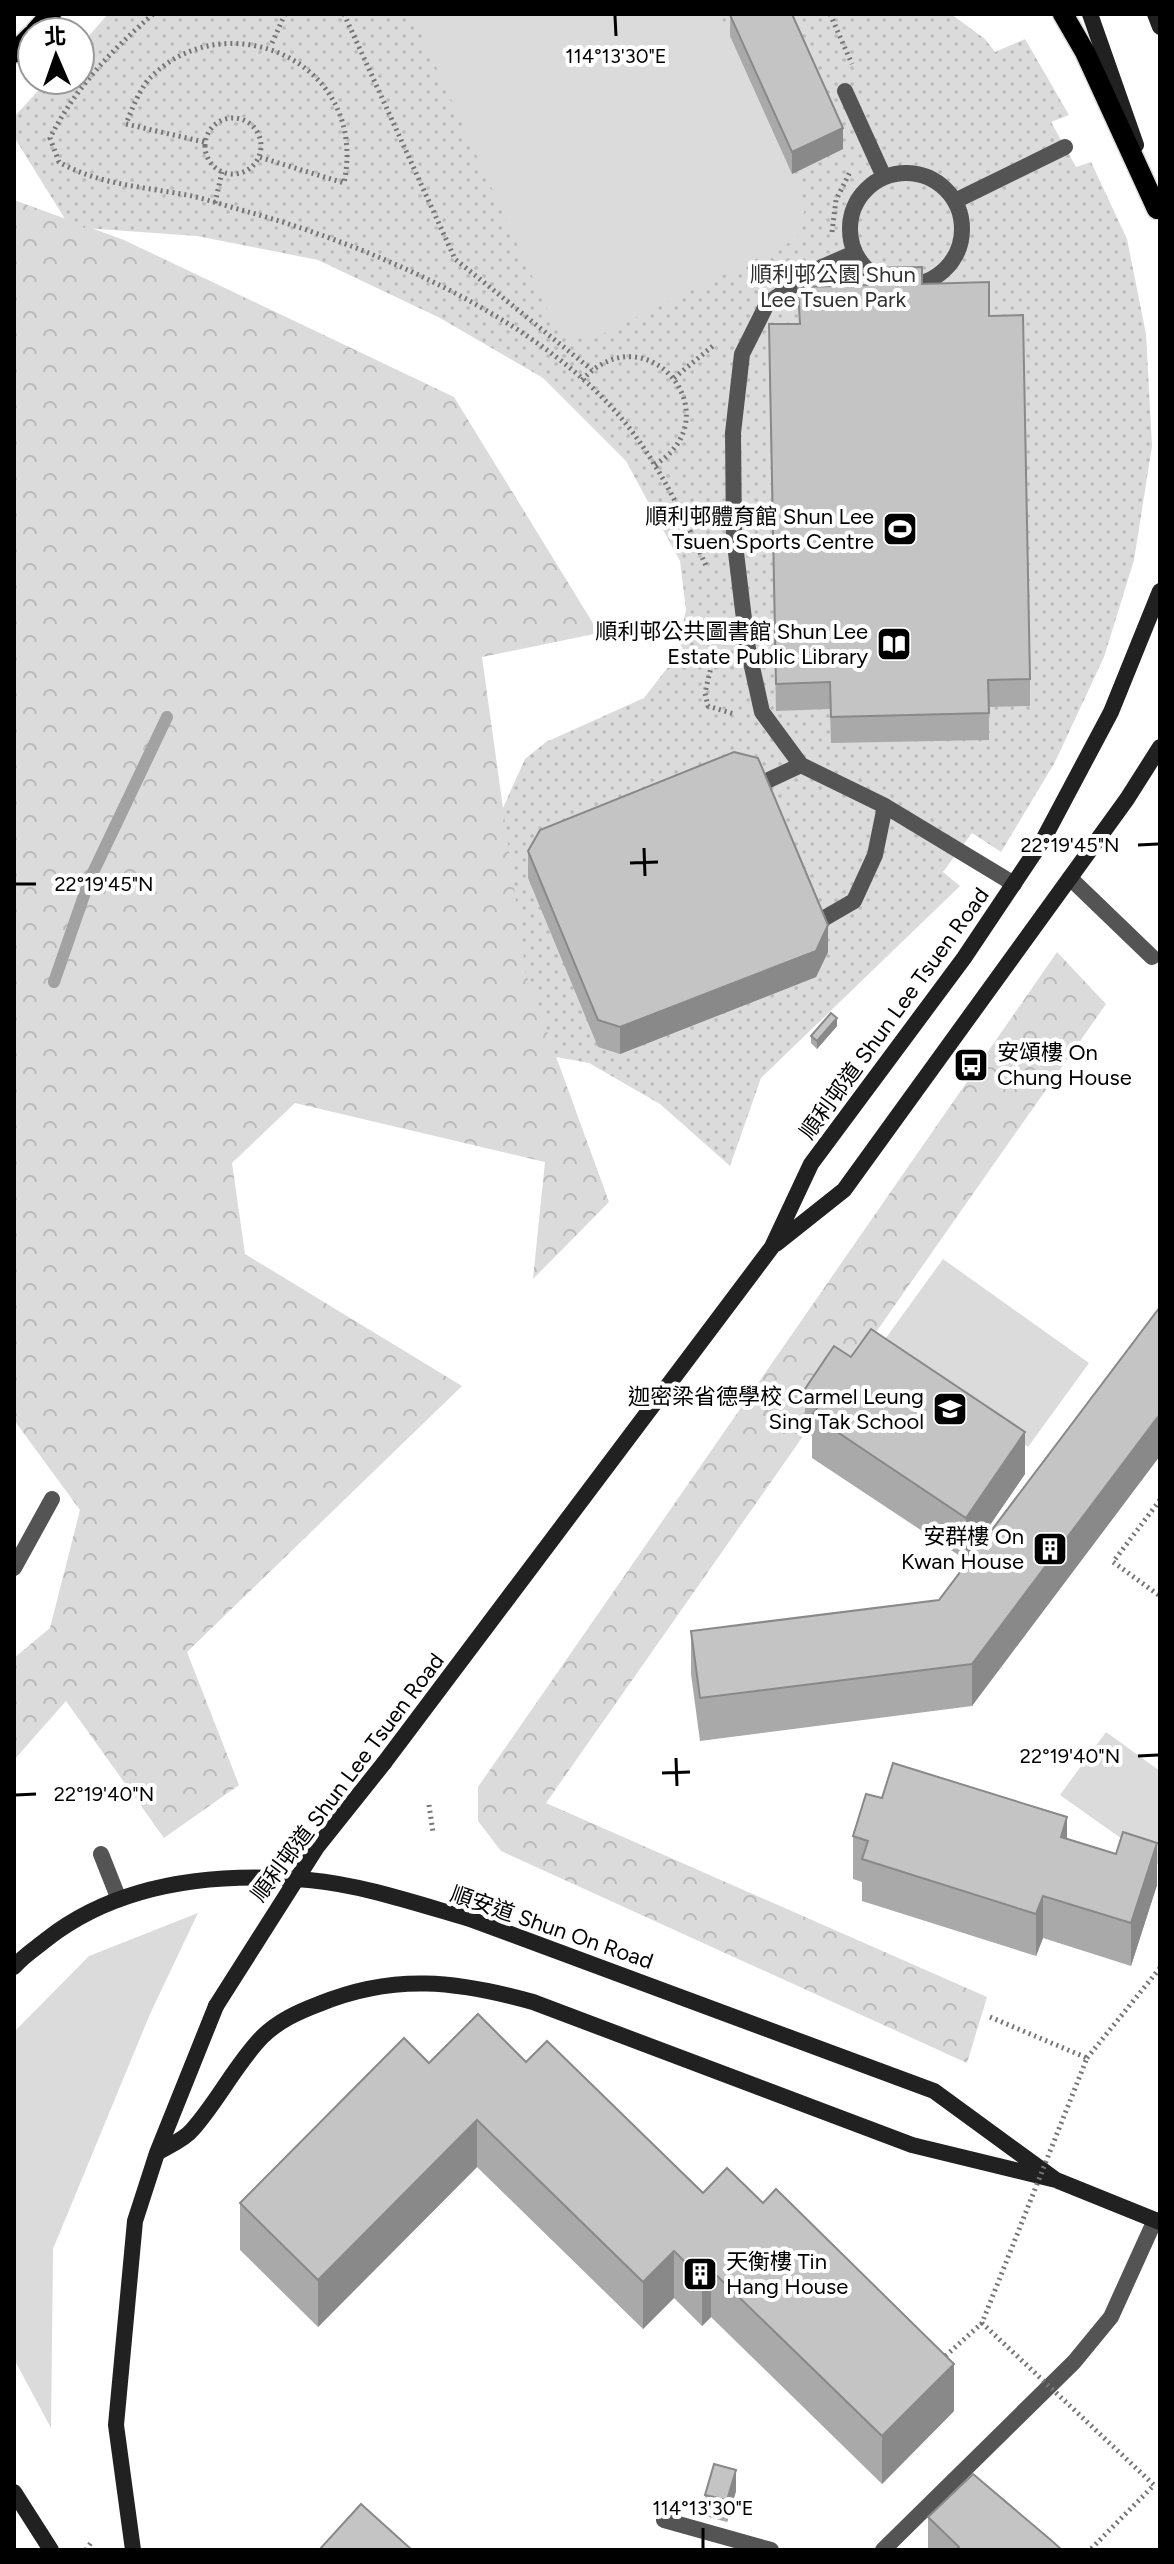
<svg xmlns="http://www.w3.org/2000/svg" width="1174" height="2564" font-family="Figtree,'Noto Sans TC',sans-serif">
<style>
.grass{fill:url(#grass-dots)}
.forest{fill:url(#forest-crowns)}
.garden{fill:#dbdbdb}
.lines{fill:none;stroke-linecap:round;stroke-linejoin:round}
.stream{stroke:#a2a2a2;stroke-width:12}
.primary-casing{stroke:#dbdbdb;stroke-width:23}
.path{stroke:#767676;stroke-width:5;stroke-dasharray:2 4;stroke-linecap:butt}
.lane{stroke:#545454;stroke-width:16}
.secondary{stroke:#212121;stroke-width:16}
.primary{stroke:#000;stroke-width:20}
.path-bridge{stroke:#767676;stroke-width:5;stroke-dasharray:2 4;stroke-linecap:butt}
.secondary-bridge{stroke:#212121;stroke-width:16}
.wall{fill:#a9a9a9}
.shaded-wall{fill:#898989}
.building{fill:#c4c4c4;stroke:#898989;stroke-width:2}
.ticks{fill:none;stroke:#000;stroke-width:3}
.labels{text-anchor:middle;stroke-width:8;stroke-linejoin:round;paint-order:stroke}
.park-label{font-size:22px;fill:#323232;stroke:#fff}
.poi-label{font-size:22px;fill:#000;stroke:#fff;text-anchor:end}
.street-label{font-size:22px;fill:#000;stroke:#fff}
.ticks-label{font-size:20px;text-anchor:middle;fill:#000;stroke:#fff;stroke-width:8;stroke-linejoin:round;paint-order:stroke}
</style>
<defs>
<pattern id="grass-dots" width="8" height="8" patternUnits="userSpaceOnUse" patternTransform="scale(2)"><rect width="8" height="8" fill="#dbdbdb"/><path d="M2 2h.1M6 6h.1" fill="none" stroke="#bababa" stroke-width="1.8" stroke-linecap="round"/></pattern>
<pattern id="forest-crowns" width="20" height="18" patternUnits="userSpaceOnUse" patternTransform="scale(2)"><rect width="20" height="18" fill="#dbdbdb"/><path d="M2 6a3 3 0 1 1 6 0M12 15a3 3 0 1 1 6 0" fill="none" stroke="#bababa"/></pattern>
</defs>
<rect width="100%" height="100%" fill="#fff"/>
<path class="grass" d="M108,14H951L985,39L995,52L1025,39L1069,115L1051,122L1076,167L1091,162L1127,239L1146,334L1152,446L1134,560L1104,657L1055,762L1001,852L972,833L943,872L960,886L761,1078L730,1166L660,1104L589,1063L529,1052L412,1009L525,759L546,742L644,698L675,658L686,610L680,561L626,461L543,378L440,318L318,260L197,236L70,227L14,137V117L48,80H80V46Z"/>
<path class="forest" d="M14,200L124,240L454,397L599,633L482,657L526,974L609,1202L533,1279L545,1162L295,1103L232,1163L245,1254L462,1386L187,1652L239,1785L164,1838L66,1701L14,1760V1658L50,1628L80,1510L14,1420Z
M1057,952L1106,1004L546,1803L987,1997L967,2063L501,1851L478,1821V1787Z"/>
<path class="garden" d="M412,14H720L806,204L797,239L588,341L557,331Z
M943,1259L1089,1363L1028,1447L883,1342Z
M1106,1732L1160,1771V1866L1060,1795Z
M198,1913L150,2014L53,2249L51,2428L14,2359V2032L89,1956Z"/>
<g class="lines">
<path class="stream" d="M54,982L89,881L167,717"/>
<g class="primary-casing">
<path id="primary" d="M1063,14L1085,52L1157,209
M35,32L51,14
M14,53L32,35"/>
</g>
<path class="path" d="M153,14C112,50 75,88 50,138L59,162C97,184 143,187 187,195C207,199 226,206 245,211C373,246 543,320 627,425C661,468 685,519 707,568
M344,14L455,259L592,370
M830,14L852,64
M272,43L285,14
M205 146a28 28 0 1 1 56 0a28 28 0 1 1-56 0Z
M204,142L126,124C132,109 138,93 148,80C222,0 370,59 344,183L259,157
M215,203L222,172
M832,232L836,200L851,170
M674,378L714,345
M582,380C648,309 735,418 653,466
M717,641L705,693L708,706L734,714
M1160,1500L1113,1562L1160,1596
M429,1805L433,1832
M1087,2058L1160,1968
M941,2360L982,2323
M86,2550L92,2541"/>
<path class="lane" d="M845,91L884,177
M850 229a56 56 0 1 1 112 0a56 56 0 1 1-112 0Z
M955,201L1065,147
M854,253L813,271L767,304L742,354L733,433L734,536L747,644L762,712L801,765L885,806L1014,884
M758,785L801,765
M1070,878L1152,957
M816,923L854,901L875,855L885,806
M14,1568L52,1499
M101,1854L118,1897
M664,2520L771,2550
M883,2550L1074,2362L1111,2317L1155,2220"/>
<path class="secondary" d="M1090,14L1136,145
M1155,14L1160,27
M776,1244L844,1190L1127,799L1160,747
M384,1763L772,1247L811,1164L964,958L1043,840L1111,712L1160,591
M14,1967C23,1956 36,1948 47,1939C120,1882 218,1872 309,1880C363,1885 418,1904 470,1919L934,2091L1056,2180
M157,2153C168,2146 184,2140 192,2130C218,2101 235,2065 262,2037C278,2021 298,2012 319,2004C394,1973 458,1981 533,2002L912,2145L1056,2180L1160,2222
M14,2492L51,2550
M133,2550L116,2425L135,2221L157,2153L216,2006"/>
<use href="#primary" class="primary"/>
<path class="path-bridge" d="M990,2017L1087,2058L982,2323L1154,2485L1090,2550"/>
<path class="secondary-bridge" d="M216,2006L317,1847L384,1763"/>
</g>
<path class="wall" d="M730,15L843,149L792,174L730,36Z
M922,284L989,316L1030,679V706L989,707V740L831,743L830,709L776,711L769,351L799,324L798,287Z
M528,851L828,952L816,977L620,1054L598,1047L528,878Z
M837,1026L817,1049L811,1043V1036Z
M1160,1307L972,1706L700,1741L691,1674V1631L939,1600Z
M805,1389L1025,1474L966,1560L812,1458V1436L805,1431Z
M882,1798L1067,1839L1157,1885L1131,1966L1043,1938L1036,1956L862,1901V1882L853,1879V1836Z
M526,2062L703,2193L954,2411L882,2484L711,2317L702,2326L674,2298L643,2329L477,2167L318,2327L240,2250V2203L429,2063Z
M736,2491L727,2522L705,2516V2495Z
M928,2517L1062,2550H928Z"/>
<path class="shaded-wall" d="M843,128V149L792,174V152Z
M828,925V952L816,977L620,1054V1027Z
M837,1018V1026L817,1049V1041Z
M1160,1414V1456L972,1706V1664Z
M1025,1432V1474L966,1560V1518Z
M1067,1817V1860L1061,1837Z
M1157,1843V1885L1131,1966V1923Z
M1043,1896V1938L1036,1956V1914Z
M477,2120V2167L318,2327V2280Z
M674,2251V2298L643,2329V2282Z
M711,2270V2317L702,2326V2279Z
M954,2364V2411L882,2484V2436Z
M736,2470V2491L727,2522V2500Z"/>
<path class="building" d="M732,14H792L843,128L792,152L730,15Z
M922,267V284L989,282V316L1023,315L1030,679L988,680L989,713L831,717L830,682L776,684L769,324H800L798,287L868,285L867,268Z
M734,752L758,758L828,925L816,951L620,1027L598,1020L528,851L540,830Z
M831,1013L837,1018L817,1041L811,1036Z
M1160,1307V1414L972,1664L700,1698L691,1631L939,1600Z
M871,1329L1025,1432L966,1518L812,1415L823,1400L805,1389L834,1346L851,1357Z
M893,1763L1067,1817L1061,1837L1116,1854L1123,1832L1157,1843L1131,1923L1043,1896L1036,1914L862,1859L868,1841L853,1836L866,1794L882,1798Z
M478,2014L526,2062L547,2041L703,2193L727,2168L763,2203L776,2189L954,2364L882,2436L711,2270L702,2279L674,2251L643,2282L477,2120L318,2280L240,2203L404,2038L429,2063Z
M714,2464L736,2470L727,2500L705,2495Z
M973,2474L1052,2541L1062,2550H956L959,2547L928,2517Z
M361,2504L412,2550H319Z"/>
<path class="ticks" d="M615,16L616,36M1138,845L1158,844M644,848L645,876M630,863L658,862M16,884H36M1138,1756L1158,1755M676,1758L677,1786M662,1773L690,1772M16,1795L36,1794M703,2528V2548"/>
<defs>
<g id="stadium-square" transform="scale(1.8)"><rect x="-9" y="-9" width="18" height="18" rx="4" fill="#000" stroke="#fff"/><path d="M0-5a6.5 5 0 1 0 0 10a6.5 5 0 1 0 0-10ZM-3.5-1.8h7v3.6h-7Z" fill="#fff"/></g>
<g id="library-square" transform="scale(1.8)"><rect x="-9" y="-9" width="18" height="18" rx="4" fill="#000" stroke="#fff"/><path d="M-6-4Q-3-5.5-.7-3.5V5Q-3 3-6 4ZM6-4Q3-5.5 .7-3.5V5Q3 3 6 4Z" fill="#fff"/></g>
<g id="bus-square" transform="scale(1.8)"><rect x="-9" y="-9" width="18" height="18" rx="4" fill="#000" stroke="#fff"/><path d="M-5-6H5V4H4V6H2V4H-2V6H-4V4H-5ZM-3.5-4V0h7V-4ZM-3.5 1.2v1.5H-2V1.2ZM2 1.2v1.5H3.5V1.2Z" fill="#fff"/></g>
<g id="school-square" transform="scale(1.8)"><rect x="-9" y="-9" width="18" height="18" rx="4" fill="#000" stroke="#fff"/><path d="M0-5L7-2L0 1L-7-2ZM-4 1L0 2.5L4 1V4Q0 6-4 4Z" fill="#fff"/></g>
<g id="building-square" transform="scale(1.8)"><rect x="-9" y="-9" width="18" height="18" rx="4" fill="#000" stroke="#fff"/><path d="M-4-6H4V6H1V3H-1V6H-4ZM-2.5-4.3h1.7v1.8h-1.7ZM.8-4.3h1.7v1.8H.8ZM-2.5-1h1.7V.8h-1.7ZM.8-1h1.7V.8H.8Z" fill="#fff"/></g>
</defs>
<g fill-rule="evenodd">
<use href="#stadium-square" x="900" y="529"/>
<use href="#library-square" x="894" y="644"/>
<use href="#bus-square" x="971" y="1065"/>
<use href="#school-square" x="950" y="1409"/>
<use href="#building-square" x="1050" y="1549"/>
<use href="#building-square" x="700" y="2274"/>
</g>
<g class="labels">
<g class="park-label">
<text x="833" y="282">順利邨公園 Shun<tspan x="833" dy="25">Lee Tsuen Park</tspan></text>
</g>
<g class="poi-label">
<text x="874" y="524">順利邨體育館 Shun Lee<tspan x="874" dy="25">Tsuen Sports Centre</tspan></text>
<text x="868" y="639">順利邨公共圖書館 Shun Lee<tspan x="868" dy="25">Estate Public Library</tspan></text>
<text x="997" y="1060" text-anchor="start">安頌樓 On<tspan x="997" dy="25">Chung House</tspan></text>
<text x="924" y="1404">迦密梁省德學校 Carmel Leung<tspan x="924" dy="25">Sing Tak School</tspan></text>
<text x="1024" y="1544">安群樓 On<tspan x="1024" dy="25">Kwan House</tspan></text>
<text x="726" y="2269" text-anchor="start">天衡樓 Tin<tspan x="726" dy="25">Hang House</tspan></text>
</g>
<g class="street-label">
<text transform="translate(894 1013) rotate(-54)" y="8">順利邨道 Shun Lee Tsuen Road</text>
<text transform="translate(347 1777) rotate(-53)" y="8">順利邨道 Shun Lee Tsuen Road</text>
<text transform="translate(552 1927) rotate(19)" y="8">順安道 Shun On Road</text>
</g>
</g>
<g class="ticks-label">
<text x="616" y="63">114°13'30"E</text>
<text x="1070" y="852">22°19'45"N</text>
<text x="104" y="891">22°19'45"N</text>
<text x="1070" y="1763">22°19'40"N</text>
<text x="104" y="1801">22°19'40"N</text>
<text x="703" y="2515">114°13'30"E</text>
</g>
<rect width="1174" height="2564" fill="none" stroke="#000000" stroke-width="32"/>
<g transform="translate(56 56) rotate(358)"><circle r="38" fill="#ffffff" stroke="#999999" stroke-width="2"/>
<path d="M0-6L14 30L0 20L-14 30Z" fill="#000000"/>
<text y="-12" font-size="22" font-weight="bold" text-anchor="middle" fill="#000000">北</text>
</g>
</svg>
